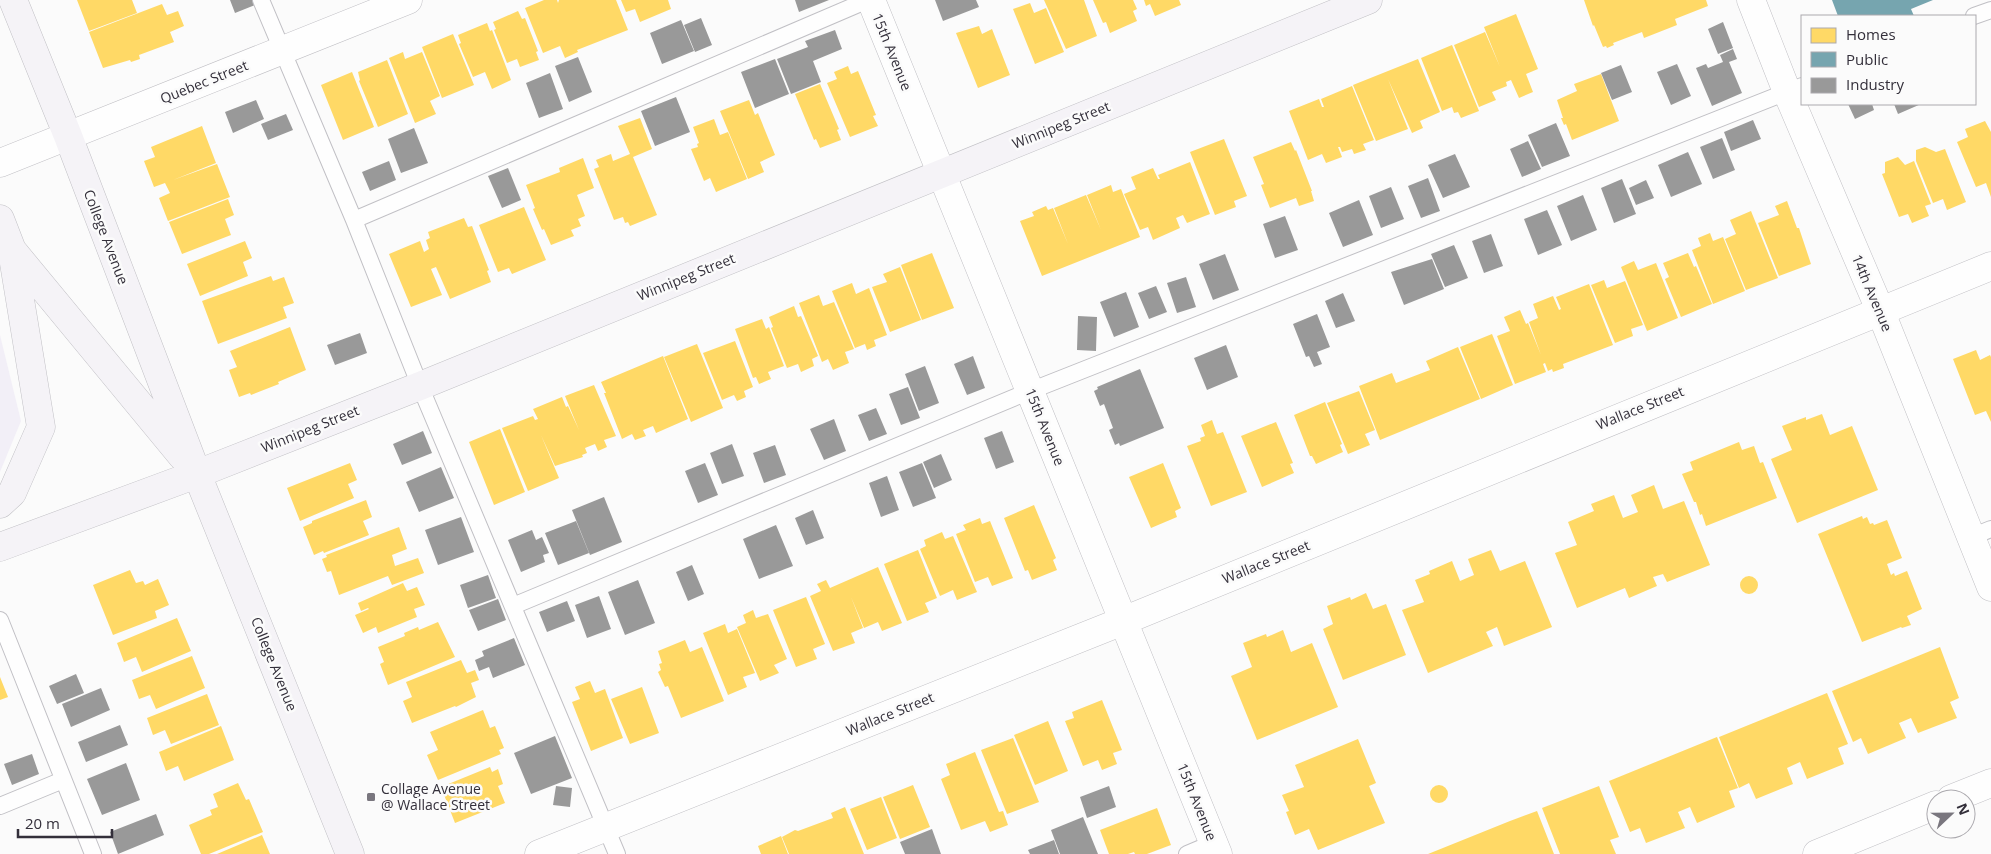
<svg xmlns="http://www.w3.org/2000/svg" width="1991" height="854" font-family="'Open Sans',sans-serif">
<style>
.built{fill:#f2eff7}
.homes{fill:#ffd966}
.public{fill:#76a5af}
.industry{fill:#999}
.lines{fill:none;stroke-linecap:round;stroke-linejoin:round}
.lane-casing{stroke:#c1c0c5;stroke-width:18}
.street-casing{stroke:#c1c0c5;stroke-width:29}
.secondary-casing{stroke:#c1c0c5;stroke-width:29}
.lane{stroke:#fefefe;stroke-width:16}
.street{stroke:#fefefe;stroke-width:28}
.secondary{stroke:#f5f3f7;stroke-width:28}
.poi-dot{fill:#79767e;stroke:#fbfbfb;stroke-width:2}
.labels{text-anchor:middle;stroke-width:5;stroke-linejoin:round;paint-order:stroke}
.street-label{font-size:14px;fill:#332f3a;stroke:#fbfbfb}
.poi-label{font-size:14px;fill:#332f3a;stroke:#fbfbfb;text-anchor:start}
</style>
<rect width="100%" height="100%" fill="#fbfbfb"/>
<path class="built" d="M0,335L21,421L0,472Z"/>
<path class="homes" d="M77,0H132L137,13L89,31Z
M544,0H557L558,3L559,0H616L628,30L577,50L578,52L565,58L560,46L543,53L525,8Z
M621,0H668L671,9L640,22L635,9L626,12Z
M1044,0H1084L1097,36L1066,49Z
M1093,0H1133L1137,9L1133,11L1137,21L1110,33L1106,22L1103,23Z
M1144,0H1179L1181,5L1155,16L1150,4L1146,6Z
M1584,0H1706L1708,6L1675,19L1677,25L1644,38L1642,32L1613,43L1614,45L1607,48L1606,46L1603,47L1594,25L1593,26Z
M1030,3L1034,13L1046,8L1064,52L1035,64L1013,9Z
M162,4L167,15L178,11L184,26L170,32L174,42L139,55L140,59L131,62L130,60L103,68L89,32Z
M518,11L522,19L525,18L538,51L536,52L539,60L520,67L517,59L507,63L494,30L496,29L493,22Z
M1516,14L1538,69L1526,74L1533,92L1519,98L1511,80L1506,82L1507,86L1492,92L1496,100L1479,107L1454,45L1485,32L1500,67L1484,27Z
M487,23L490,31L492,30L511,80L492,89L485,72L473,77L459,44L461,43L458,35Z
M979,26L982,34L992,29L1010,75L978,88L956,33Z
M453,34L474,85L442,98L422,47Z
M1452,45L1479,111L1461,118L1458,112L1454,113L1452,107L1442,111L1421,58Z
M403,52L405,59L422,52L440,96L430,101L436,114L415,123L389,58Z
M1418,59L1440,112L1420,121L1423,128L1412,133L1388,79L1408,129L1376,141L1353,85Z
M387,60L408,114L378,127L359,81L360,80L358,72Z
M848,66L851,74L858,71L876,115L873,116L878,126L850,137L827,83L837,79L834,72Z
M352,72L374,127L343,140L321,85Z
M1601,74L1619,121L1572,140L1566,124L1564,125L1561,118H1563L1557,100L1577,91L1574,84Z
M820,84L839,129L837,130L841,140L820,148L816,139L814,140L795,94Z
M1352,86L1374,140L1363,144L1366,150L1354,154L1352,149L1342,152L1340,147H1338L1342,157L1326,163L1322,154L1308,160L1289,111L1319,99L1322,107H1324L1321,99Z
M749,100L755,115L758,113L775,155L760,162L764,172L748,179L720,111Z
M640,118L652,149L633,157L657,215L630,226L628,222L625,223L623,217L614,220L594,169L599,167L596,160L611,154L613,161L630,154L618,126Z
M714,119L720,135L728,132L747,179L716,192L710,178L704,181L691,149L698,147L697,144L699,143L693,127Z
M1985,121L1991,132V197L1986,183L1976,187L1957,142L1968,137L1965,129Z
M202,126L216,163L173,180L217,164L230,197L168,221L159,198L170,193L165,183L154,187L144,161L155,157L151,147Z
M1224,139L1247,196L1234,201L1236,207L1215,215L1190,152Z
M1291,142L1295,151L1296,150L1312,191H1311L1314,201L1299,206L1296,198L1270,208L1261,185L1264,184L1253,157Z
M1925,147L1936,152L1945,149L1966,202L1947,210L1943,199L1933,203L1916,161V150Z
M1898,157L1905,165L1914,161L1931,204L1925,206L1929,216L1912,223L1908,214L1899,217L1882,174L1885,173V162Z
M583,158L594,188L577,195L585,216L578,219L581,226L571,230L574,236L551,245L544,229L542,230L533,209L535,208L526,185L560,172L559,168Z
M1190,162L1210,214L1187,223L1183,215L1176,218L1180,228L1153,240L1148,227L1140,230L1124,194L1136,189L1131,177L1153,168L1158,179H1160L1158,175Z
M1111,185L1113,192L1121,189L1140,237L1042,276L1020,221L1034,216L1032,212L1046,206L1048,210L1053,208L1068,244L1054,208L1086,195L1101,230L1087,195Z
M228,199L234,215L225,219L231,235L182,254L169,222Z
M1787,201L1797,228H1799L1811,264L1779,276L1758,223L1779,215L1775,206Z
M524,207L546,260L512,274L509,268L498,272L479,225Z
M1751,211L1778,278L1746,290L1725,239L1736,234L1730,220Z
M464,218L468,227L472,226L489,270L487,271L491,282L450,299L436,267L431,269L442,295L411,307L389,254L420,241L424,252L429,249L426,240L430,238L428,232Z
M1710,233L1713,241L1723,237L1745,291L1713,304L1692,250L1701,246L1698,238Z
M245,241L252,258L243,262L248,276L200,296L187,264Z
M932,253L954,308L922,320L901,265Z
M1688,253L1694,267L1696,266L1712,304L1681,317L1665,279L1669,277L1663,263Z
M1634,261L1638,270L1656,263L1678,318L1647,331L1621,267Z
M900,267L921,320L890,332L872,287L887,282L883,274Z
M271,276L273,281L284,277L294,303L283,307L287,318L218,344L202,301Z
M1604,280L1607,288L1625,281L1643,325L1631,329L1633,336L1615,343L1591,285Z
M852,283L856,294L869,288L887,335L874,340L876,346L867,350L865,344L855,348L832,291Z
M1589,284L1613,345L1563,364L1564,368L1553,372L1552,369L1548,371L1545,363L1543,364L1546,372L1515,384L1497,336L1510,331L1504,317L1520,310L1526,324L1528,323L1541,355L1529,322L1538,318L1533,304L1553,296L1559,310L1561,309L1556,297Z
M819,295L823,306L834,302L854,349L845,352L849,363L833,370L828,359L822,362L799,303Z
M794,306L798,317L801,316L818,356L812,359L814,366L801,372L798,364L787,368L771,328L773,327L769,317Z
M762,319L766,329L769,327L784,366L768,372L771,379L759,384L756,377L753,378L735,329Z
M290,327L306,370L278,382L279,384L251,395L250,393L239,397L229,370L237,367L230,351Z
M1492,334L1513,385L1481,399L1460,347Z
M735,341L753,387L744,391L746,397L737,401L734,395L722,400L703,353Z
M697,344L723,408L691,422L664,357Z
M1458,347L1480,399L1380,440L1359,386L1392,373L1396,383L1430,370L1426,361Z
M1976,350L1980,360L1990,355L1991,357V422L1986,411L1975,415L1953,359Z
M663,356L688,419L656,433L653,426L643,430L646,436L635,440L632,434L622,439L604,393H606L601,382Z
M594,385L616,436L604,440L607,447L598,451L595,444L585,448L587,453L582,455L583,457L555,466L541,435L559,478L528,491L502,428L533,416L535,420L538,419L533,409L562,397L566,407L568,406L579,430L565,396Z
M1359,391L1375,430L1365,434L1370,445L1348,454L1327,403Z
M1325,402L1342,444L1340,445L1343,452L1316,464L1312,456H1310L1294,415Z
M1822,414L1830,435L1852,426L1878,490L1797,523L1771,459L1792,450L1782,426L1806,417V420Z
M1212,420L1217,434L1223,432L1247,492L1211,506L1187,446L1201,441L1200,438L1205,436L1201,425Z
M1276,422L1293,463L1290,464L1294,473L1262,487L1241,436Z
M500,429L525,492L494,505L469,442Z
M1739,442L1742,450L1754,446L1760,463L1763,462L1777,498L1706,526L1702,514L1700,515L1696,502H1694L1682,474L1693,470L1690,462Z
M350,463L357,480L348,484L354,498L300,521L287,488Z
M1163,463L1181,508L1175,511L1177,517L1151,528L1129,477Z
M1654,485L1663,509L1684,501L1710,565L1667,582L1663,574L1653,577L1657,586L1629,598L1625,588L1577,608L1555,553L1577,545L1568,522L1594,511L1591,504L1614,495L1623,518L1638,512L1631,495Z
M366,500L372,517L363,521L369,535L324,553L323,551L314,555L303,527L312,523V521Z
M1034,505L1056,558L1053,560L1057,570L1032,580L1028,570L1025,571L1004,518Z
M1862,516L1863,519L1867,517L1870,524L1873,523L1874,525L1887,520L1902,558L1887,564L1891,575L1894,573L1895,576L1907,571L1922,609L1907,616L1911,625L1902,628L1901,627L1862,642L1818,534Z
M980,518L982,524L990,521L1013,578L992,586L988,577L975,582L956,534L966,530L963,525Z
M399,527L407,549L392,555L395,566L418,558L424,573L392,585L388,576L339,595L331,571L327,572L322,559L327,557L326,555Z
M942,532L945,539L953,536L977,592L957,600L953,590L940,596L920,549L926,546L924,540Z
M918,550L937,598L925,603L929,612L907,621L884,564Z
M1491,550L1500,571L1525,561L1552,627L1504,646L1497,627L1486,632L1493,646L1428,673L1402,610L1424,602L1415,580L1430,574L1429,571L1452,561L1460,581L1474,575L1468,559Z
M878,567L902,623L882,631L878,622L864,628L851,597L863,628L851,633L855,643L833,651L810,596L821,591L817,584L826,580L830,588Z
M130,570L136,583L143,581L145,585L158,579L169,605L155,611L157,618L113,635L93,585Z
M1740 585a9 9 0 1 1 18 0a9 9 0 1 1-18 0Z
M403,583L407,591L417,587L424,603L425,605L414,609L417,617L378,633L376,627L363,633L355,615L369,609L368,608L361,611L358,603Z
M1366,593L1373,609L1386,604L1406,655L1343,680L1323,629L1333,624L1327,606L1350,597L1351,600Z
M806,597L825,644L813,649L817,659L796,667L773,610Z
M753,610L756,618L768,614L787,659L774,665L779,673L760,681L737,627L746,623L743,615Z
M177,618L191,651L142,672L136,657L124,662L117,643Z
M438,622L455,657L388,685L380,664L384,662L378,647L405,636L404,633L418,627L419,630Z
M725,624L728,633L737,629L755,673L743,677L747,687L728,695L703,633Z
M1283,630L1291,652L1312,643L1338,707L1257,740L1231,676L1252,667L1243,643L1266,634L1267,637Z
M685,640L690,652L702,647L724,701L681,718L668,686L665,687L658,672L661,670L659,664L662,663L658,651Z
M1940,647L1959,698L1950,702L1957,718L1918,733L1911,718L1899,723L1906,738L1868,754L1861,738L1853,742L1832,691Z
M192,656L205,688L156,709L150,695L139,699L132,680Z
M461,660L467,673L475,670L479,680L471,683L476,697L456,707L455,706L412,723L403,701L412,697L406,682Z
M0,677L8,697L0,700Z
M590,681L595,693L605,689L623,738L591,751L572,702L580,699L575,687Z
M642,687L659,733L630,744L611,699Z
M1827,693L1848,744L1838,748L1844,764L1807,779L1800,762L1787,768L1793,784L1756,799L1749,783L1739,788L1719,737Z
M207,694L219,725L171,744L165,730L153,735L147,718Z
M1102,700L1122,750L1113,753L1117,764L1102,770L1098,760L1083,766L1065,721L1074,718L1072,712Z
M483,710L490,728L495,726L504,748L499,750L501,754L438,780L427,755L438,750L430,732Z
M1048,721L1068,771L1035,785L1014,735Z
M221,726L234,760L184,781L178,766L166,771L159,752Z
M1717,737L1738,788L1729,791L1735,807L1697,823L1690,807L1678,812L1685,828L1646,843L1640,828L1630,832L1609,781Z
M1013,738L1039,802L1007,814L981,750Z
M1358,739L1376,783L1369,786L1385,823L1318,850L1309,829L1295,835L1286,812L1289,811L1282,795L1304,787L1295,765Z
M975,752L999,812L1003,811L1008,825L990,832L985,821L961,830L941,779L950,775L946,764Z
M490,767L492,772L498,769L503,784L498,786L505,803L455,823L441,787Z
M238,783L246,800L249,799L263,832L209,854H201L189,825L212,815L210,810L218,807L213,794Z
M913,785L930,827L900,839L883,797Z
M1430 794a9 9 0 1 1 18 0a9 9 0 1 1-18 0Z
M1599,786L1619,837L1610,840L1616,854H1560L1542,808Z
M881,797L897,838L867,850L850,809Z
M845,807L864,854H789L782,837L795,830L798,831L833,818L831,813Z
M1157,808L1171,845L1147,854H1135L1134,852L1128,854H1109L1100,830Z
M1537,811L1554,854H1428L1510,821Z
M262,835L270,854H217Z
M781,836L788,854H761L758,846Z"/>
<path class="public" d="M1832,0H1933L1911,9L1914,16H1838Z"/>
<path class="industry" d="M230,0H253L255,5L235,13Z
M795,0H829L799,12Z
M935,0H976L979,7L943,21Z
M701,18L712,45L695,52L684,25Z
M681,20L694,51L662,64L650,33Z
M1723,22L1733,48L1718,54L1708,29Z
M835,30L842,49L813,61L821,82L791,94L777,59L808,47L805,41Z
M1733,49L1737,59L1729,62L1742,93L1712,106L1696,68L1706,64L1708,68L1723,62L1720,55Z
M578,57L592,92L569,102L555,66Z
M775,59L789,94L755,108L741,72Z
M1677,64L1691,96L1671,105L1657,72Z
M1621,65L1632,92L1612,100L1601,73Z
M550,73L563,109L539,118L526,83Z
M676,97L690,132L655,146L641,111Z
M256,100L264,119L233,133L225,112Z
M1848,104H1872L1874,110L1855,119Z
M1894,104H1921L1898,114Z
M286,114L293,130L268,140L261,124Z
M1753,120L1761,139L1731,151L1724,132Z
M1556,123L1570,156L1542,167L1528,135Z
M414,128L428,163L401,173L388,139Z
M1722,138L1735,170L1713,179L1700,147Z
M1528,141L1541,169L1522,177L1510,149Z
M1688,152L1702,184L1671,197L1658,165Z
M1455,154L1470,187L1443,198L1428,165Z
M389,161L396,180L370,191L362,172Z
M508,168L521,200L502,208L488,176Z
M1428,178L1440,211L1421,218L1408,186Z
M1622,179L1636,214L1614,223L1601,188Z
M1646,180L1654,198L1636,205L1629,188Z
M1391,187L1404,219L1381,228L1369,196Z
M1583,195L1597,230L1571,241L1557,206Z
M1359,200L1373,235L1343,247L1329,213Z
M1547,210L1562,245L1538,255L1524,219Z
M1285,216L1298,250L1275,258L1263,224Z
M1491,234L1503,266L1484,273L1472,241Z
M1454,245L1468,278L1445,287L1431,254Z
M1225,254L1239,290L1213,300L1199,264Z
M1432,259L1444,289L1404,305L1391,272Z
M1186,277L1196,307L1177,313L1167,283Z
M1156,286L1167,312L1149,319L1138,293Z
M1126,292L1139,327L1114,337L1100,302Z
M1343,293L1355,321L1336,328L1325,301Z
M1317,314L1330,347L1317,352L1322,364L1314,367L1309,356L1306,357L1293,324Z
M1078,316L1097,317L1096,351L1077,350Z
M360,333L367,353L335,365L327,345Z
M1226,345L1238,377L1207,390L1194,358Z
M973,356L985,388L967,395L954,364Z
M925,366L939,403L919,411L905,374Z
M1140,369L1164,428L1120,446L1119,443L1115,445L1109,430L1113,428L1104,404L1100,406L1094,391L1098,389L1097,387Z
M908,387L920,418L901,425L889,394Z
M876,408L887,434L869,441L858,415Z
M834,419L846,451L824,460L810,429Z
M423,431L432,453L402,465L393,444Z
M1002,431L1014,462L996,469L984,438Z
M732,444L744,476L722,484L710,453Z
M775,445L786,475L764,483L753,453Z
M941,454L952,480L934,488L923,462Z
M705,463L718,495L698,503L685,471Z
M922,463L936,498L913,507L899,472Z
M441,467L454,498L419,512L406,482Z
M887,476L899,510L881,517L869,483Z
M604,497L622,542L590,555L572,510Z
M813,510L824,538L806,545L795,518Z
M461,517L474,552L438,565L425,530Z
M576,521L589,553L558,565L545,533Z
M776,525L793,566L759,579L743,539Z
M532,530L536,540L542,537L549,553L543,555L545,562L521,572L508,540Z
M692,565L704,594L688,601L676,572Z
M488,575L496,598L468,608L460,585Z
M638,580L655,623L625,635L608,592Z
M599,596L611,629L587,638L575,605Z
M498,599L506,620L478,631L469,610Z
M567,601L575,621L547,632L539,612Z
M514,638L525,665L493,678L489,667L479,671L475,660L484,656L482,651Z
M76,674L84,693L57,704L49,686Z
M101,688L110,710L71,727L62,704Z
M120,725L128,745L86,762L78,742Z
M555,736L572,778L531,794L514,753Z
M32,754L39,774L12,785L4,764Z
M126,763L140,800L102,815L87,779Z
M556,786L572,788L570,807L553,805Z
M1109,786L1116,807L1087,818L1080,797Z
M156,814L164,835L118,854L110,832Z
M1083,817L1098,854H1060L1051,830Z
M932,829L941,854H905L900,842Z
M1054,840L1059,854H1030L1028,850Z"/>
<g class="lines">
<g class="lane-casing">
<path id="lane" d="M261,0L354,220L420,386L617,854
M1974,16L1991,10
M354,220L868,0
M1971,537L1991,529
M513,606L1030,391L1802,86
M0,620L93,854
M0,806L63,780
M1187,854L1213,843"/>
</g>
<g class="street-casing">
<path id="street" d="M871,0L1218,854
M1751,0L1787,92L1880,310L1991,587
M0,163L408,0
M1951,799L1991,783
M539,854L1123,621L1991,266
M1817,854L1936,805"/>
</g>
<g class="secondary-casing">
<path id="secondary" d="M13,0L68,136L197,474L350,854
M0,219L12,250L182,456
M0,504L12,493L41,427L12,251
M0,547L197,474L420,386L1368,0"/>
</g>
<use href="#lane" class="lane"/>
<use href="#street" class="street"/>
<use href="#secondary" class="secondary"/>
</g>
<rect class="poi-dot" x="366" y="792" width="10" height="10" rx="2.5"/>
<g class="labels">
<g class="street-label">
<text transform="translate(892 52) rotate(68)" y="5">15th Avenue</text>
<text transform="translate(204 82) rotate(-22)" y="5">Quebec Street</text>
<text transform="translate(1061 125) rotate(-22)" y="5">Winnipeg Street</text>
<text transform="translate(106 237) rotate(69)" y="5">College Avenue</text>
<text transform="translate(686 277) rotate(-22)" y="5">Winnipeg Street</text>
<text transform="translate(1872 293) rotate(67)" y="5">14th Avenue</text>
<text transform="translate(1640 408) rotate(-22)" y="5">Wallace Street</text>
<text transform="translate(1045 427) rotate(68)" y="5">15th Avenue</text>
<text transform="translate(310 429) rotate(-22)" y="5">Winnipeg Street</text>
<text transform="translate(1266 562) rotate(-22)" y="5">Wallace Street</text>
<text transform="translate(274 664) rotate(68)" y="5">College Avenue</text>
<text transform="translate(890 714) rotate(-22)" y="5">Wallace Street</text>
<text transform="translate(1197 802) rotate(68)" y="5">15th Avenue</text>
</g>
<g class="poi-label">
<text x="381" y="794">Collage Avenue<tspan x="381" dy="16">@ Wallace Street</tspan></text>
</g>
</g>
<rect x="1801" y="15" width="175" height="90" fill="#fbfbfb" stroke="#aba9ae"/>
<rect x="1811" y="28" width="25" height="15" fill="#ffd966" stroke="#aba9ae"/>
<text x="1846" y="40" font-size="15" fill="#332f3a">Homes</text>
<rect x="1811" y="52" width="25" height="15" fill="#76a5af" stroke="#aba9ae"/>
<text x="1846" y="65" font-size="15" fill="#332f3a">Public</text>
<rect x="1811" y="78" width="25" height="15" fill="#999999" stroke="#aba9ae"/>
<text x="1846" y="90" font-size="15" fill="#332f3a">Industry</text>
<g transform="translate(1951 814) rotate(68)"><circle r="24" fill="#fbfbfb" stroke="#aba9ae"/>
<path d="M0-4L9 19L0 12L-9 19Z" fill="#79767e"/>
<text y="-8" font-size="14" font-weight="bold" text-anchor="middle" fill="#332f3a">N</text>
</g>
<path d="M18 829v8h94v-8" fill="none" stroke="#332f3a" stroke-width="2.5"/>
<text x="25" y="829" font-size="15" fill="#332f3a" stroke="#fbfbfb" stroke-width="4" paint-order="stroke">20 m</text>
</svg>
